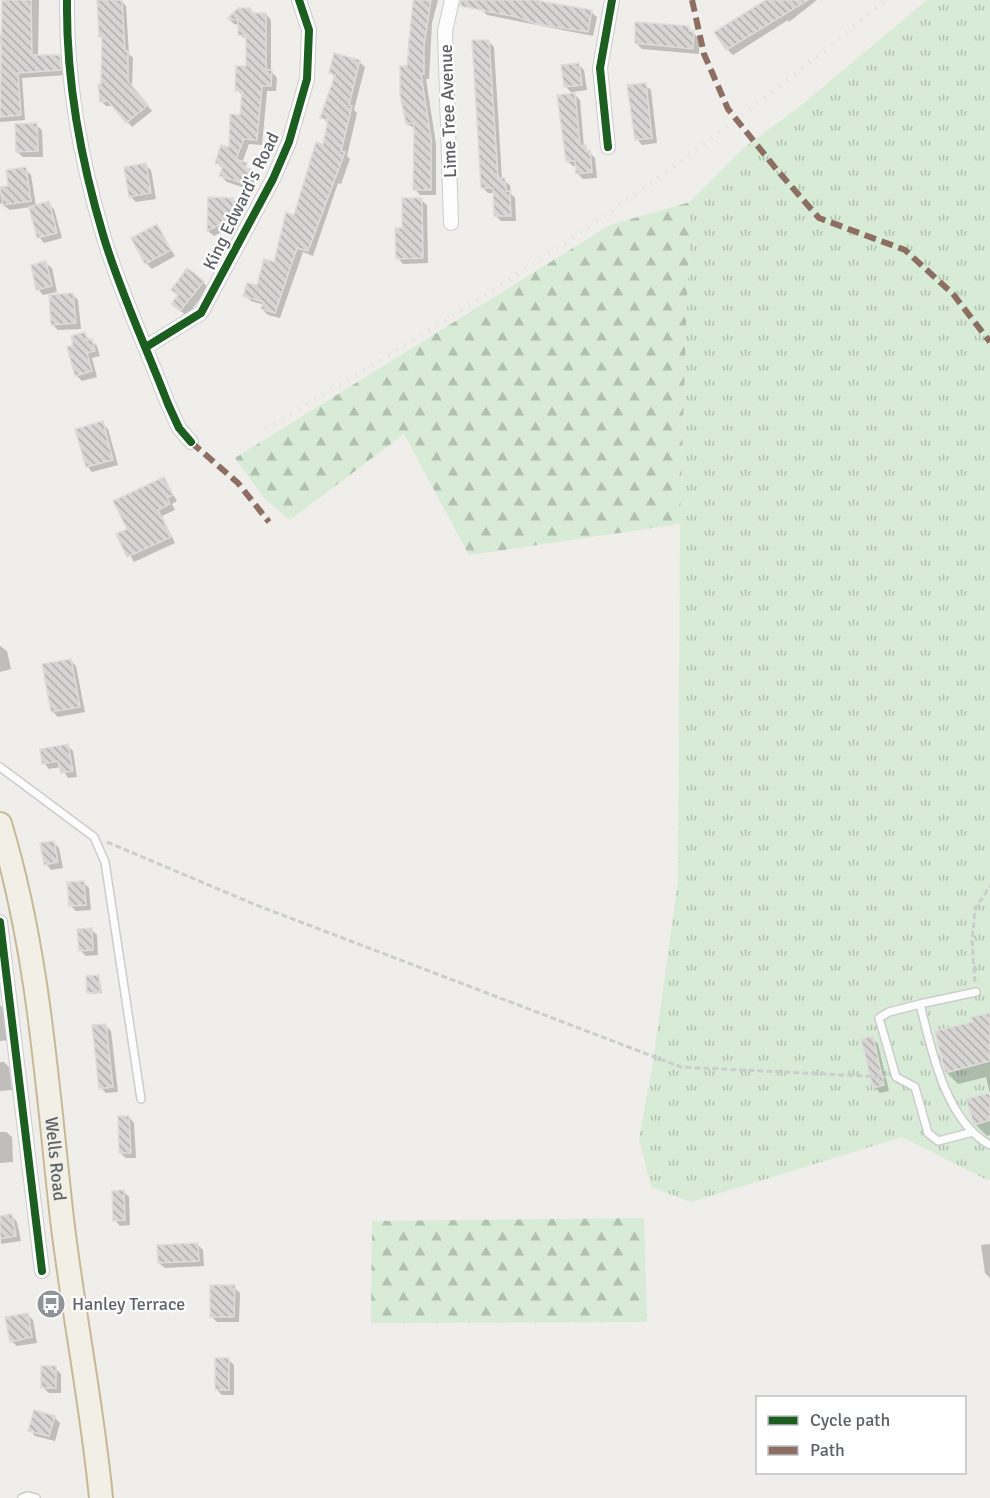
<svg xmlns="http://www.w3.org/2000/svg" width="990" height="1498" font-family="Signika,sans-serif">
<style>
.grass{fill:url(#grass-tufts)}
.forest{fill:url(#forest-firs)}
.shadow{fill:#0003}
.building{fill:url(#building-back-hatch);stroke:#deddd9;stroke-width:1.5}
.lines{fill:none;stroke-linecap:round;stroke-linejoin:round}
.service-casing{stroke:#cbcccc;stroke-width:10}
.minor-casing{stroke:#cbcccc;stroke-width:16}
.trunk-casing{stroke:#c8b996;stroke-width:26}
.path{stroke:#cacfcc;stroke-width:3;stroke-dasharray:6 3;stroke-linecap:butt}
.service{stroke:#fdfcfc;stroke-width:7}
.minor{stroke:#fdfcfc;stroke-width:14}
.trunk{stroke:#f2f0e6;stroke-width:22}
.rail{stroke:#e4e4e4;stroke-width:4.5;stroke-dasharray:1.5 8;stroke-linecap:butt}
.quiet{stroke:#8d6e63;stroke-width:6;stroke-dasharray:12 6;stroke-linecap:butt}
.cycleway-casing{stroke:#fff;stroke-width:11}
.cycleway{stroke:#1b5e20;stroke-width:8}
.labels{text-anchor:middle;stroke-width:4.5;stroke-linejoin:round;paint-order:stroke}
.street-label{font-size:18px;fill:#5f6368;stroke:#fff}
.poi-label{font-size:18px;fill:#5f6368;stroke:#fff;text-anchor:start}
</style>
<defs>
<pattern id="grass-tufts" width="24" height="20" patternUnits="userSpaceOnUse" patternTransform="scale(1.5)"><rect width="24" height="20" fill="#d8ebd6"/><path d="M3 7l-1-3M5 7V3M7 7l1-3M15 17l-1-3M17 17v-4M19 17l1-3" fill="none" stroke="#b2c2b1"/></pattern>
<pattern id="forest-firs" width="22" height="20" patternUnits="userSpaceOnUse" patternTransform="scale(1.5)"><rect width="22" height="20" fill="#d8ebd6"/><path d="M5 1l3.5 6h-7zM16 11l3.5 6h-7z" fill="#b2c2b1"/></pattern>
<pattern id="building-back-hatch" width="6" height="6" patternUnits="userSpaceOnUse" patternTransform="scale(1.5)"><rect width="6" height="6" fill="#d6d5d3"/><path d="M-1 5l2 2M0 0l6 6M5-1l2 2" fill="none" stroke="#b1b0af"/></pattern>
</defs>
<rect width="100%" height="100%" fill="#efeeea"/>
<path class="grass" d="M927,0H990V1179L987,1180L902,1137L691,1202L651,1187L639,1138L653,1063L678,881L680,524L690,202L744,148L799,107Z"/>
<path class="forest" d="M690,202L680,524L469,555L404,434L290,520L265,499L235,458L610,225Z
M644,1218L647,1322L371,1323L372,1221Z"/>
<path class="shadow" d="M3,0H39L38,57L59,56L65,62L66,75L22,78L25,120L0,122V86H3L0,35H3Z
M103,0H121L126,6L129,54L133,58L132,87L152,111L132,127L114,106H106L101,101Z
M414,0H438L432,23L429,79H426L436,144V195H420L415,189L416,129L407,124L408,44Z
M483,0H532L591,12L597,17L593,36L487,15L481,9Z
M772,0H817L789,22L788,20L733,55L727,49Z
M239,9L254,14H266L271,20V71L277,78L276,91H267L262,145L249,144L242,163L256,176L251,190L227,182L221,176L223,169L216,163L230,150L242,117L243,96L237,90L247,68L248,40L239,35L240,25L234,24L229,19Z
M688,27L699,39V54L642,49L636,43Z
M488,41L494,47L502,179L510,185L511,194L515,198L516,221H501L495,215V193H488L482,187Z
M359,62L365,67L354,110L357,113L347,156L350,159L341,184L338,183L313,256L303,252L280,318L268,315L262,309L264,305L251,301L245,296L258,287L275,264L324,146L328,123L322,117L335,78L331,73Z
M578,64L584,70L587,90L572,92L580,100L584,147L595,158L597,178L583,179L577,173V166H573L567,161L574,95L566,87Z
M645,85L651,90L657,143L642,145L637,139Z
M36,125L42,130L43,157H23L17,152Z
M145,165L151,170L156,199L136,202L130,196Z
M25,169L31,175L36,206L48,203L54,209L62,238L44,243L39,237L30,207L10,210L0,203V189L10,187Z
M209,199H233L238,205V223L214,236L208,231Z
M421,200L427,205L428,263L403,264L398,258L404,229Z
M156,226L175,256L152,269L146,263Z
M46,263L52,268L57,292L43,295L38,289Z
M203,282L208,288L187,316L179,310Z
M73,295L78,300L81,329L58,330L53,325Z
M84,334L97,346L100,356L92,358L97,377L82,381L76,375L75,347Z
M102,423L108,429L118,465L92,472L87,466Z
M164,479L177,501L172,504L175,510L162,516L175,543L134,562L118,535L129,530Z
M0,646L7,651L11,669L0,672Z
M70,660L76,666L85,712L58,717L53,712Z
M67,745L73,751L77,777L68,778L61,767L49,769L44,763Z
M53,842L59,848L63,868L51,870L46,864Z
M84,883L89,888L91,910L76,911L71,906Z
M91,929L97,935L98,955L86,956L80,950Z
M99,976L102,993L91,994L89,992Z
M0,1005L6,1011L9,1040L0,1041Z
M990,1014V1094L986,1077L958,1084L946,1072L974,1023Z
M105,1025L111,1031L118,1092L106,1093L101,1088Z
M872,1038L878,1044L889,1091L880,1093L875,1087Z
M0,1062H4L9,1067L12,1090L0,1091Z
M990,1095V1135L987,1136L975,1124Z
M129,1117L134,1123L136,1158H126L120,1153Z
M0,1132H6L12,1137L13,1162L0,1163Z
M124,1192L129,1197L130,1225L120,1226L115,1220Z
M12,1216L17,1222L21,1241L1,1244L0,1218Z
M990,1244V1278L985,1273L981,1245Z
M198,1245L203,1250L204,1266L165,1268L159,1263Z
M234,1287L240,1293L239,1322H217L211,1316Z
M27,1314L33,1320L37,1343L17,1346L11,1341Z
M228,1359L234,1365V1395H222L216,1389Z
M55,1368L61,1374V1393H49L43,1388Z
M54,1417L60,1423L55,1441L35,1436L30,1430Z"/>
<path class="building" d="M2,0H31L32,55H60L61,70L18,73L21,115L0,117Z
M97,0H122L125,51H128V81L148,105L126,123L108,101L100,102L98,84H101L102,37H99Z
M413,0H431L424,46V74H421L431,138V190H413L414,123L406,124L400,95V66H407Z
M461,0H534L592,10L588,32L537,24L517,17L460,6Z
M766,0H808L726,50L714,32Z
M238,8H250L253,13H266V70H272L271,86H262L257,140L244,139L236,159L247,163L245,168L251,169L246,184L219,176L223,166L215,163L221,145L229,147L230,114L240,115L242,91H235L236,66H246V36L238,35V20L227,19Z
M635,22L689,26V31H694L693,49L635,43Z
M472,40H489L498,178H505L506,191H510L511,216H494L493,188H481Z
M334,53L360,60L349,105L352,106L341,151L345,152L308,251L297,248L275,313L261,309L263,302L243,296L247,283L257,285L264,259L274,262L286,212L294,215L316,142L323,144L328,120L320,118L335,75L329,73Z
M579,63L582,85L564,87L561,65Z
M646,83L652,138L635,140L627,85Z
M575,93L580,146L586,145V151L590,150L592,172L576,174L575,161H566L557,95Z
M37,123L38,151L16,152L15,124Z
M146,163L151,193L129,197L124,167Z
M26,167L31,201L3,205L0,187L8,186L6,170Z
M208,197L233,198V218L207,231Z
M402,198H422L423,258L396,259L395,228H402Z
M49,201L57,233L37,238L29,207Z
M157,224L171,250L145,264L131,238Z
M46,261L52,286L36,290L31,265Z
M187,268L204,281L180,311L171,304L178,295L171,290Z
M73,293L76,323L51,325L49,295Z
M85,332L87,340L92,339L95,351L87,353L92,371L75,376L67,347L73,345L71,336Z
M103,421L113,460L86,467L75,429Z
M164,477L173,495L167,498L170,504L158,510L171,537L127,557L116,534L127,529L113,501Z
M71,659L80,707L51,712L42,664Z
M68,744L73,771L61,773L58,761L42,764L40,749Z
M54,841L58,862L44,865L40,843Z
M84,881L86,905L69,906L67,882Z
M92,928L93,950L79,951L77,929Z
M99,975L100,992L87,993L86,976Z
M990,1013V1061L945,1073L935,1031L972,1022L971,1017Z
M106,1024L113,1087L99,1089L92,1025Z
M873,1036L884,1085L873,1088L861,1039Z
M990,1093V1120L974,1125L966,1099Z
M118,1116H129L131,1153H119Z
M124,1190L125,1220L113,1221L112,1191Z
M12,1214L16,1236L0,1239V1216Z
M198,1243L199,1261L158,1263L157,1245Z
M210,1285H235L234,1317H210Z
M28,1313L32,1337L10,1342L5,1317Z
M215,1358H229V1390H215Z
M41,1366H56V1388H41Z
M34,1410L55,1416L49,1436L28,1431Z"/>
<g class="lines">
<g class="service-casing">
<path id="service" d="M0,767L94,837L105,862L141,1099
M976,992L920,1004C931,1049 946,1122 990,1145
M920,1004L889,1012L879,1018L896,1077L915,1087L928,1133L938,1141L973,1132
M22,1498L27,1496L36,1498"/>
</g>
<g class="minor-casing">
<path id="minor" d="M67,0C66,79 81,162 104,238C121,294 147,349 168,404L179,428L191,442
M608,147L600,68L612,0
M451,223L445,31L452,0
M146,347L201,313L273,179L289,142L307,79L309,30L299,0
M0,922L42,1271"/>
</g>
<g class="trunk-casing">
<g id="trunk">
<path id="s1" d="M0,824C39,952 47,1086 62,1219C73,1312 92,1404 101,1498"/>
</g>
</g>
<path class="path" d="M107,842L256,905L681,1067L886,1077
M975,982L972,942L975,909L990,886"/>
<use href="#service" class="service"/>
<use href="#minor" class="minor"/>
<use href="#trunk" class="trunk"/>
<path class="rail" d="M266,429C350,378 435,328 518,274C646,191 769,98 886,0"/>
<path class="quiet" d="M692,0L704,54L728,109L777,170L819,218L905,250L953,294L990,342
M191,442L238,483L269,522"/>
<g class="cycleway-casing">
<path id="cycleway" d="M67,0C66,79 81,162 104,238C121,294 147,349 168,404L179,428L191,442
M608,147L600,68L612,0
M146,347L201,313L273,179L289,142L307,79L309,30L299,0
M0,922L42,1271"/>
</g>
<use href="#cycleway" class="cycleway"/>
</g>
<defs>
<g id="bus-disc" transform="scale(1.5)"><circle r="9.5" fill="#919496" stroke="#fff"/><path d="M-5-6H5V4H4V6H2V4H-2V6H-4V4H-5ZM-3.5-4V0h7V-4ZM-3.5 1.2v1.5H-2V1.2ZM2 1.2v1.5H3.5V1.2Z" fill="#fff"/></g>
</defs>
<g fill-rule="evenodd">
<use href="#bus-disc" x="51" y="1304"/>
</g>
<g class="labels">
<g class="street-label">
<text transform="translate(448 111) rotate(-92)" y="6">Lime Tree Avenue</text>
<text transform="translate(241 201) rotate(-64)" y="6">King Edward's Road</text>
<text dy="6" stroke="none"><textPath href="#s1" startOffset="340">Wells Road</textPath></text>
</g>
<g class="poi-label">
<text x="72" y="1310">Hanley Terrace</text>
</g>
</g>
<rect x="756" y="1396" width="210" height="78" fill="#ffffff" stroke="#bfc1c3" stroke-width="1.5"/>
<rect x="768" y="1416" width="30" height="9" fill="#1b5e20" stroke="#bfc1c3" stroke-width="1.5"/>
<text x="810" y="1426" font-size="18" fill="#5f6368">Cycle path</text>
<rect x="768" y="1446" width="30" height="9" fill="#8d6e63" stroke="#bfc1c3" stroke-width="1.5"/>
<text x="810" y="1456" font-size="18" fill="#5f6368">Path</text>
</svg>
